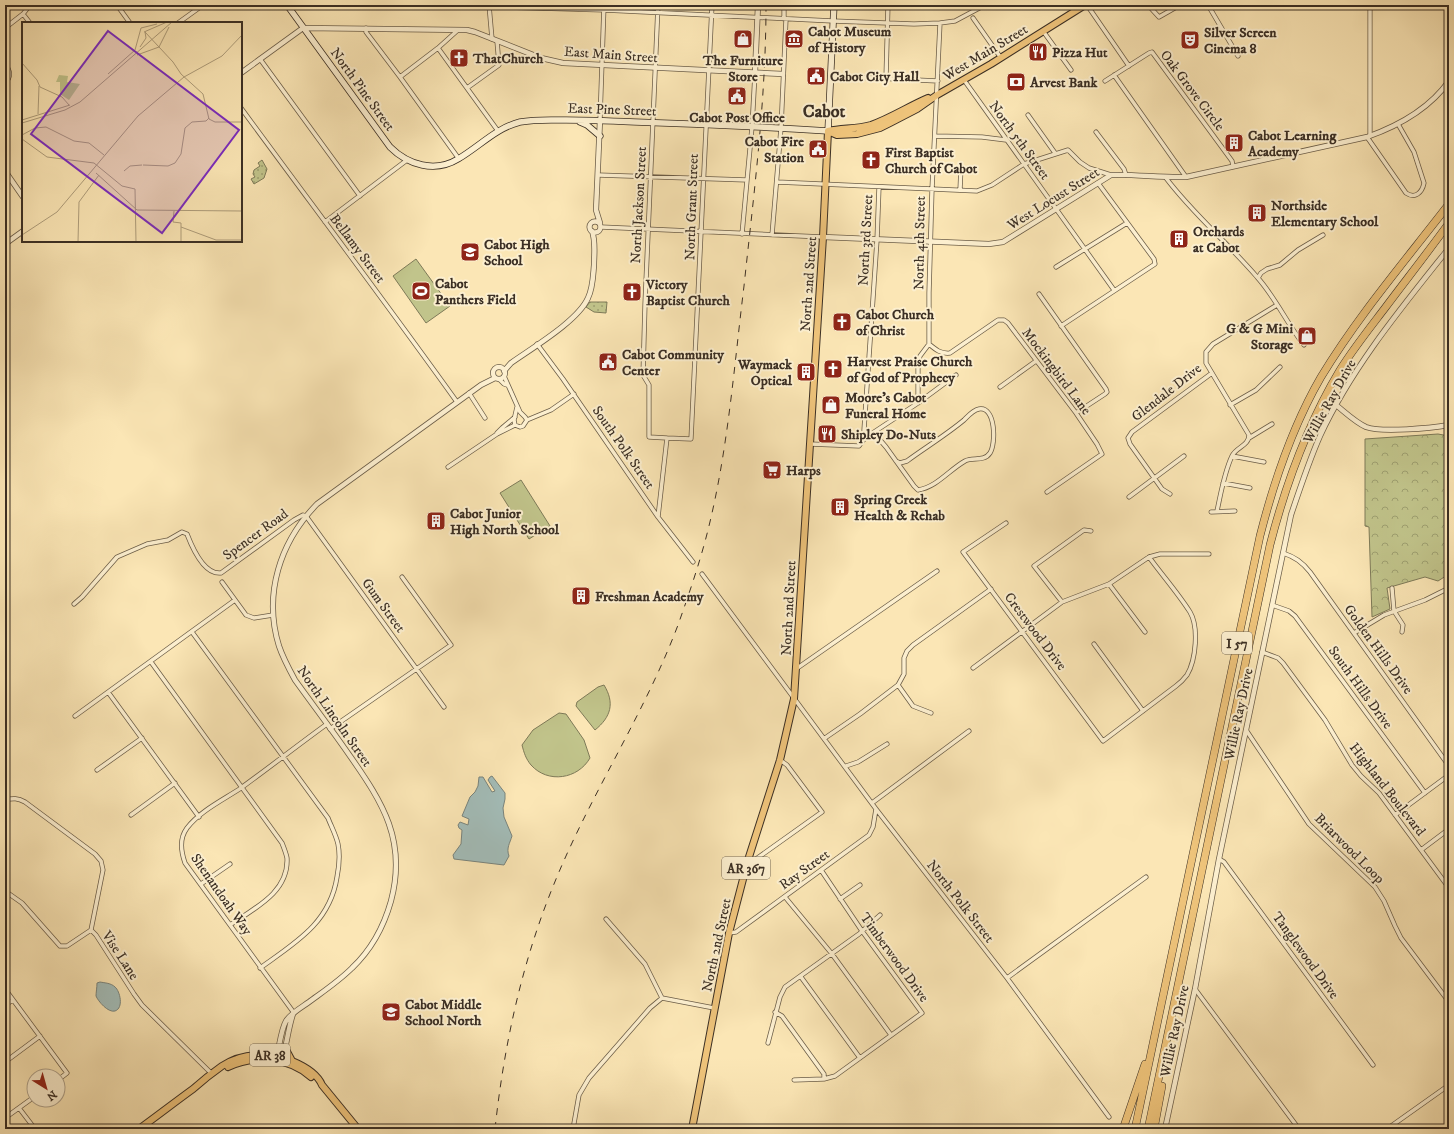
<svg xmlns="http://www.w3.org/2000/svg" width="1454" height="1134" font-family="'IM FELL DW Pica',serif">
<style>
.forest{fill:url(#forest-crowns);stroke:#7e7a58}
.park{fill:url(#park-dots);stroke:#7e7a58}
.pitch{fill:#c1c48b;stroke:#7e7a58}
.water{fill:#a3bdb9;stroke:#79847d}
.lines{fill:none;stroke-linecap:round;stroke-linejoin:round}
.minor-casing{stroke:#6b5d48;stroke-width:5}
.tertiary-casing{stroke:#6b5d48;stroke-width:6}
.secondary-casing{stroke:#3b2f24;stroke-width:7}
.primary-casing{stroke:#3b2f24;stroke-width:8}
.motorway-casing{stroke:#3b2f24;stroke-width:8}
.minor{stroke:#fcefcf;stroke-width:3.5}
.tertiary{stroke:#fcefcf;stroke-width:4.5}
.secondary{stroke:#fcefcf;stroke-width:5.5}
.primary{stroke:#eec37a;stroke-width:6}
.motorway{stroke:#eec37a;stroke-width:7}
.rail{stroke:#3b2f24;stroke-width:1;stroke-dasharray:7 7;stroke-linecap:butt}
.labels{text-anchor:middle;stroke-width:4;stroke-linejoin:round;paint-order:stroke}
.shield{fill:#fcefcf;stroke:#756957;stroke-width:1}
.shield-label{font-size:13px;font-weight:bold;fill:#3b2f24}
.poi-label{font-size:14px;font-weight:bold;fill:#3b2f24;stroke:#fcefcf;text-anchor:start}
.street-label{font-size:14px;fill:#3b2f24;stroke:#fcefcf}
.district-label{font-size:18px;font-weight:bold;fill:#3b2f24;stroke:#fcefcf}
.inset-road{fill:none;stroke:#ae9d7b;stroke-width:1}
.view{fill:#7b2cbf;fill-opacity:0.15;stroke:#7b2cbf;stroke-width:2}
.inset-edge{fill:none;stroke:#3b2f24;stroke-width:2}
</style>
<defs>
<pattern id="forest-crowns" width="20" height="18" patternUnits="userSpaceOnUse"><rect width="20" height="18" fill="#c1c48b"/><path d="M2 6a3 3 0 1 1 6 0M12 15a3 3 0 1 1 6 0" fill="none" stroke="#9ea071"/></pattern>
<pattern id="park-dots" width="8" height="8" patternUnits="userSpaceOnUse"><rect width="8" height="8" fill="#c1c48b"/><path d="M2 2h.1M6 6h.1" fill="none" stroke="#9ea071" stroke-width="1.8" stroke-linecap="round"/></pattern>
</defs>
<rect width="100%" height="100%" fill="#fbe6b5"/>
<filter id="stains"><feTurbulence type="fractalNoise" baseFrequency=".005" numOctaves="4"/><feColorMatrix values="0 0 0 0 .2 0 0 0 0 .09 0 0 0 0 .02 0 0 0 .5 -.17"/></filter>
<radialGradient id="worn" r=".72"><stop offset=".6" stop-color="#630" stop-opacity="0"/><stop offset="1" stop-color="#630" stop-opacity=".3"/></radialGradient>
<path class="forest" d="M1438,434L1449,436V574L1438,581L1425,577L1387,588L1390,609L1372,617L1369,527L1365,526V439Z"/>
<path class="park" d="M262,160L267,169L264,178L254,184L251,179L255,177L253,174L254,170L260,166L258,163Z
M590,302H607L606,313L594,312L586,307Z"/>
<path class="pitch" d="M416,259L450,306L426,323L393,276Z
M521,480L550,526L529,539L500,493Z
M604,685C615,703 611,717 595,730L576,706L577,702L598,687Z
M559,713L566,714L584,740L590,758C578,779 548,784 531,765C526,759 524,753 522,745L533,730Z"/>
<path class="water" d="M492,776L505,793V799L503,808L504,817L512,836C510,843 506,848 509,856L504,865L454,859L453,855L461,844L462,830L459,828L458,825L460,822L468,825L469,819L462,816L470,797L475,792L478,786L479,777H483L492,792L495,791L488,780L490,777Z
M100,982C105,983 111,983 115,987C120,991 124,1008 115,1011C108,1013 98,1001 96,996C96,993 97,987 97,983Z"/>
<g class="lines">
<g class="minor-casing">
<path id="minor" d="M117,5L130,23
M489,5L492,39
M658,5L645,304L643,375L649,385V437L667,438L658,517
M1087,5L1129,66
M1148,5L1159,17L1180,5
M1208,5L1238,56
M1370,5V136
M489,6L498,7L604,10L833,21L914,24L940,23L932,189L929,293V344L920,356L918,363V403
M23,14L30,23
M973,18L1001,58
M784,19V5
M178,23L203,5
M940,23L955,21L985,5
M5,28L23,14L30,5
M366,28V32L400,77L459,159
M1043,31L1071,70
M438,48L498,131
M260,59L360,196
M5,64C10,70 12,77 5,82
M1114,75L1186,177
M830,76L938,81
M400,77L438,48L458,30
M886,78L888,5
M964,80L1114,290
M1105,81L1149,53L1152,52L1232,161L1233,166
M467,88L499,65L497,41
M241,108C313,206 386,303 457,402
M1028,115L1055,153
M600,120L604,5
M1096,132L1124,169L1126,175
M935,136L982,137L1006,140
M1367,137L1406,193C1415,199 1422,193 1424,183L1414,152L1398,124
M598,175L747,180
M1166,178C1193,214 1228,243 1257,277C1276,298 1287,324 1304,345
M777,182L977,191L992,185L1024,164L1068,150L1080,162L1089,168L1111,175
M960,190L961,167
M325,222L407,160
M601,227L823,237
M742,234L752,127L755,73
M772,235L781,128L786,19
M1056,267L1127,223
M1258,278L1261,273L1267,269L1280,265L1298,250L1323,235
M1039,294L1106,389L1107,392L1105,394L1076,413
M1061,326L1155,264L1154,259L1098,183
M537,344L563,379L658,517L693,562
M929,344C936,350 941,354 950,353L998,320H1004L1008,323L1076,413L1097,444L1102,454L1047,492
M504,376L520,412L525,417L527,420
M499,379L504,384L507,385
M1000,387L1036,361
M469,393L485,418
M1230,405L1256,390L1280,367
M515,425L514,420L517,407
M497,433L502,428L515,417
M874,433L886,447L914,486L918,490C937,487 949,470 965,461C973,457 984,462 990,453C996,444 996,406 979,409C973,410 968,416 964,420C946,435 926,447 907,461L900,463L896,461
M667,438L691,439L712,5
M865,438L864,430L877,240L879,187
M1249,438L1272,424
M810,444L859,446L865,438L918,403L956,375
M1232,456L1264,462
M448,467L497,434L515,425L520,427L523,426L527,420L551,410L574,394
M1223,483L1250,488
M1170,494L1162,489L1130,444L1128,438L1132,432L1212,373
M1129,497L1184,456
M1217,511C1221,493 1224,473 1232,456C1236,447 1249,446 1249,435L1206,363V352L1213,344L1277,305
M1211,512L1235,511
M1283,553C1295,557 1302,562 1310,572L1449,766
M1149,557L1160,554H1209
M702,574L876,809L1007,978L1109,1117
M222,582L246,615L254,618L273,615
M1109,584L1145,632
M1392,588L1394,611L1403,625L1402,632
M1062,602L1034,566L1084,530L1091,531
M74,604L82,597L117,557L147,544L168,540L182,532L187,534C192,547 204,575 221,573L294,520L303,515L306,516L444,707
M1272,605L1289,611L1295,616L1425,793
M192,632L328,818C331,826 336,835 338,844C340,854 339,867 337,877C330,923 295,943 260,968
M1354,633L1384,615L1425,600L1449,588
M1094,644L1143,711
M1262,652L1278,658L1283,663L1325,720L1352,765L1361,776L1379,793L1449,888
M151,662L282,843C284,848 286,853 287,858C289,892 255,908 230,925
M973,668L1062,602L1109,584L1149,557C1162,575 1178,593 1190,612C1199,627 1196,660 1187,675C1184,679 1180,683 1176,686L1103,741L963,552L1006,523
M796,669L937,571
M898,685L913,706L931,713
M108,692L199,817
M75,716L235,600
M330,729L451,645L402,577
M1246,730L1309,824L1375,887L1384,901L1395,926L1401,938L1449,1002
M825,738L860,714L898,685L904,674V658L907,651L913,645L991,589
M846,766L858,762L887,744
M97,770L142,738
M5,800C13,798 18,798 25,802L95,854L101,861L103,870L91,930
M872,803L969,731
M131,815L175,783
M1395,815L1449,775
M1421,850L1449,829
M1219,859L1224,862L1373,1065
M748,860L756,859L822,812L787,765L780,760
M201,884L230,864
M5,891L22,903L60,946H67L91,930
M785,897L832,954L891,1035
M840,899L860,885
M606,919L645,964L662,998
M91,930L96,935L134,994L142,1005L212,1074
M729,933L736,932L869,835L873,827L876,809
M801,977L860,1058
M1007,978L1146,877
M5,989L67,1073L58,1080
M1195,989L1299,1129
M5,1005L13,1000
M775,1012L782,1016L824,1074V1079
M294,1013L185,863C181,851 179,839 187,828C200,811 223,800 241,788C270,767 298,745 327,724
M768,1043L780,997L785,987L859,934L880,915
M5,1062L40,1036
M794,1080L824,1079L835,1076L922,1013L862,931L821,870
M19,1108L35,1129
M5,1118L34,1097
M573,1129L579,1095L589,1078L650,1008L662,998L714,1008
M1387,1129L1449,1085"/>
</g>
<g class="tertiary-casing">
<path id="tertiary" d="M241,73L303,28L467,30L475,32L541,58L563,63L783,74
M755,73L758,5
M5,171L23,197
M589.5 227a5.5 5.5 0 1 1 11 0a5.5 5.5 0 1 1-11 0Z
M600,223L596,210L600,120
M823,237L989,244L1003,242L1111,175C1136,174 1161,178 1186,177L1367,137C1398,126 1430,108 1449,81
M5,244L23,231
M493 373a6 6 0 1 1 12 0a6 6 0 1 1-12 0Z
M504,371L511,363C532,348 578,321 588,298C593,288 593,276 594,265C594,254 596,242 592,231
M1336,405C1346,413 1355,422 1366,427C1382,433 1431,428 1449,425
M276,1059C279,1049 281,1029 286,1021C291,1013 302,1007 309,1002C324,991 339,981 352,968C371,950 384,926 391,901C407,841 383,803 350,756C332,730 313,705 295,680C289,669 283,658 279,646C263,594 280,542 317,504L481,385L495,378
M282,1060C287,1044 288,1029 293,1014
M1165,1129L1195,989L1219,859L1291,515C1300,488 1309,461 1320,436C1352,367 1402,307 1449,248"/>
</g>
<g class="secondary-casing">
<path id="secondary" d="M287,5L390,147C408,165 435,173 458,159C480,146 496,128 520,122C536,119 550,120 566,120C589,120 612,121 635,122C699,124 764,127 828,131L834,5
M580,122L587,125L600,136"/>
</g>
<g class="primary-casing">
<path id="primary" d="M828,131L837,135L857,134L880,128L890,123L917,109L937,95L991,64L1085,5
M828,131C843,128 857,129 871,125C891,118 909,106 928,98
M285,1048L292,1061
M228,1067C255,1055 289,1057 311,1077
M139,1129C157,1116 175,1102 193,1089C202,1081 212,1073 222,1066C243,1052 270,1052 292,1061C304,1066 317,1073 322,1085L358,1129
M692,1129L729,933L748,860L780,760L794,699L823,237L828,131"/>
</g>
<g class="motorway-casing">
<path id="motorway" d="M1123,1129L1145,1064
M1135,1129L1260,536C1274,481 1292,427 1321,377C1358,316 1405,261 1449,204
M1148,1129L1270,545C1286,483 1307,425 1340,370C1353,349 1369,329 1385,308C1406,280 1428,252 1449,223
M1154,1129L1162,1086"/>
</g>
<use href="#minor" class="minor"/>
<use href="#tertiary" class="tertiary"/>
<use href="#secondary" class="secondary"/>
<use href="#primary" class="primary"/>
<use href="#motorway" class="motorway"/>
<path class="rail" d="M495,1129C504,1045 522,962 554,884C590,795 644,715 678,625C689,594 700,562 708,530C728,450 734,367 744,286C754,193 766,99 766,5"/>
</g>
<defs>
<g id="shop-square" transform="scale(1)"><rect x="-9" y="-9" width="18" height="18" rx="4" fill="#8f2418" stroke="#fcefcf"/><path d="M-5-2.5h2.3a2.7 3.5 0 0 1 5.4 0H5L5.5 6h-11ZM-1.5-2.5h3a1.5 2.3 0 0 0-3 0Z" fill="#fff"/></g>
<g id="museum-square" transform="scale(1)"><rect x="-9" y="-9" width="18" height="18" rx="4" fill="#8f2418" stroke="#fcefcf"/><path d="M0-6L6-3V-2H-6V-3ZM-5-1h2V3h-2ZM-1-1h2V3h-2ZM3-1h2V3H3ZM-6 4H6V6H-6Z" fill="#fff"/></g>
<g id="theatre-square" transform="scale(1)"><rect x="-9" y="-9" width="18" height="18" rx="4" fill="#8f2418" stroke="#fcefcf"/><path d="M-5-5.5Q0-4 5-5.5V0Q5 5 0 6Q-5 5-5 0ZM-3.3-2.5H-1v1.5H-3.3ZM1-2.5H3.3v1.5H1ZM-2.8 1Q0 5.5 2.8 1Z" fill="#fff"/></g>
<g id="restaurant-square" transform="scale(1)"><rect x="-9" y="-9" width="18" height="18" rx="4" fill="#8f2418" stroke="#fcefcf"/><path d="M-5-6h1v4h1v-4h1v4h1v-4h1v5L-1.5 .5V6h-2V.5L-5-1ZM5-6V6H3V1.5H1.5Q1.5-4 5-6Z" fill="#fff"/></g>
<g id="church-square" transform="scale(1)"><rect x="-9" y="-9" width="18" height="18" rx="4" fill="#8f2418" stroke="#fcefcf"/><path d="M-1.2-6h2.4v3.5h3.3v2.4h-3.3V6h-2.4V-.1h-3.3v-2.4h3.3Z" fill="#fff"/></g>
<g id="civic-square" transform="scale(1)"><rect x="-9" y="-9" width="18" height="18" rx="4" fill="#8f2418" stroke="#fcefcf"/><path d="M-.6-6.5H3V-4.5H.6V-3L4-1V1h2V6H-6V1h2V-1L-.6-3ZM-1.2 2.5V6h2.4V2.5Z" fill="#fff"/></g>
<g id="bank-square" transform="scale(1)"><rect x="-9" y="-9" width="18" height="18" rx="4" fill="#8f2418" stroke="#fcefcf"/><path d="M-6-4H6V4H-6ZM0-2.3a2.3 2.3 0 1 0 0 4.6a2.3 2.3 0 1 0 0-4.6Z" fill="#fff"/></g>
<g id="building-square" transform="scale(1)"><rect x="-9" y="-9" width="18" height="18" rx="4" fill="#8f2418" stroke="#fcefcf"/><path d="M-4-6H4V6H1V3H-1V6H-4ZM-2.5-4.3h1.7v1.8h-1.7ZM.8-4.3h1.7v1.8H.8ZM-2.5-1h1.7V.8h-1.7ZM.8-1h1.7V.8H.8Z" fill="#fff"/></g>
<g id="school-square" transform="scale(1)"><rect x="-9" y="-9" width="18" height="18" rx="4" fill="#8f2418" stroke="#fcefcf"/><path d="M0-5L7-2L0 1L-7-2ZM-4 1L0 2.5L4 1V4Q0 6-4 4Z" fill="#fff"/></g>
<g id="stadium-square" transform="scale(1)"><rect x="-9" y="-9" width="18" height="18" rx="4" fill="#8f2418" stroke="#fcefcf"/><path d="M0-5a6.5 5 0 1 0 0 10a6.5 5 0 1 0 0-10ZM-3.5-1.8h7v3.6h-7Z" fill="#fff"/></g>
<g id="supermarket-square" transform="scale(1)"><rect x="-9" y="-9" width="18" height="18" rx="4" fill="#8f2418" stroke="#fcefcf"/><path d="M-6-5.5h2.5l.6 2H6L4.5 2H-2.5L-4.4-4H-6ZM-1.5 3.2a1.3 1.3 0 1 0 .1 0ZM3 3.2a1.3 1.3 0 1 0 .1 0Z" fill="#fff"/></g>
</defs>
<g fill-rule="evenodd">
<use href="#shop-square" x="743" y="39"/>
<use href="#museum-square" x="794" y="39"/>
<use href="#theatre-square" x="1190" y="40"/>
<use href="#restaurant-square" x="1038" y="52"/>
<use href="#church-square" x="459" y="58"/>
<use href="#civic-square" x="816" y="76"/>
<use href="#bank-square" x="1016" y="82"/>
<use href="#civic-square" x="737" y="96"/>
<use href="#building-square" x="1234" y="143"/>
<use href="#civic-square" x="818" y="149"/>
<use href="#church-square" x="871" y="160"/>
<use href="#building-square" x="1257" y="213"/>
<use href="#building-square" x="1179" y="239"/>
<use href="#school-square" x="470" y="252"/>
<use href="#stadium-square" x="421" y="291"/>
<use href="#church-square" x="632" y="292"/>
<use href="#church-square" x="842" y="322"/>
<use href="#shop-square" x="1307" y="336"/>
<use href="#civic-square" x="608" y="362"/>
<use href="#church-square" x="833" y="369"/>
<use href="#building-square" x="806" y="372"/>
<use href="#shop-square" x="831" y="405"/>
<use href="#restaurant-square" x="827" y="434"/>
<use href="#supermarket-square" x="772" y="470"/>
<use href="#building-square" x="840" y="507"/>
<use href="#building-square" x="436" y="521"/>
<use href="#building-square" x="581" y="596"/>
<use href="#school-square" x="391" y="1012"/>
</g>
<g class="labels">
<g class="shield">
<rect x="1222" y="632" width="30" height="22" rx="3"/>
<rect x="722" y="857" width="48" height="22" rx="3"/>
<rect x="250" y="1044" width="40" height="22" rx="3"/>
</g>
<g class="shield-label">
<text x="1237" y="648">I 57</text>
<text x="746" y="873">AR 367</text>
<text x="270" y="1060">AR 38</text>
</g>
<g class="poi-label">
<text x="808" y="36">Cabot Museum<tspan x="808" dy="16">of History</tspan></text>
<text x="1204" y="37">Silver Screen<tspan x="1204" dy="16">Cinema 8</tspan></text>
<text x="1052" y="57">Pizza Hut</text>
<text x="473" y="63">ThatChurch</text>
<text x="743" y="65" text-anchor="middle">The Furniture<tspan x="743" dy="16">Store</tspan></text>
<text x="830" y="81">Cabot City Hall</text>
<text x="1030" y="87">Arvest Bank</text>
<text x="737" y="122" text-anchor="middle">Cabot Post Office</text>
<text x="1248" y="140">Cabot Learning<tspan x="1248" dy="16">Academy</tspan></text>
<text x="804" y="146" text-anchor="end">Cabot Fire<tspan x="804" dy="16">Station</tspan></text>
<text x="885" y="157">First Baptist<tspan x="885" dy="16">Church of Cabot</tspan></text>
<text x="1271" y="210">Northside<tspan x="1271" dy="16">Elementary School</tspan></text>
<text x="1193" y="236">Orchards<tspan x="1193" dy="16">at Cabot</tspan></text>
<text x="484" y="249">Cabot High<tspan x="484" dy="16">School</tspan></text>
<text x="435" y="288">Cabot<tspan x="435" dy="16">Panthers Field</tspan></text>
<text x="646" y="289">Victory<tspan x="646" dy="16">Baptist Church</tspan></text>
<text x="856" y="319">Cabot Church<tspan x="856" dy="16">of Christ</tspan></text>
<text x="1293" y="333" text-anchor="end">G &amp; G Mini<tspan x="1293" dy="16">Storage</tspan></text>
<text x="622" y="359">Cabot Community<tspan x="622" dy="16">Center</tspan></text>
<text x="847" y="366">Harvest Praise Church<tspan x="847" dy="16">of God of Prophecy</tspan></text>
<text x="792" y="369" text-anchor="end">Waymack<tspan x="792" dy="16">Optical</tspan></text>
<text x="845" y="402">Moore's Cabot<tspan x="845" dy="16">Funeral Home</tspan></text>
<text x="841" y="439">Shipley Do-Nuts</text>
<text x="786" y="475">Harps</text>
<text x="854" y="504">Spring Creek<tspan x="854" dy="16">Health &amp; Rehab</tspan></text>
<text x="450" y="518">Cabot Junior<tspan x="450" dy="16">High North School</tspan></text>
<text x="595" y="601">Freshman Academy</text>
<text x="405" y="1009">Cabot Middle<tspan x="405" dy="16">School North</tspan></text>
</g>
<g class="street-label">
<text transform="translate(985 52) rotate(-31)" y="5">West Main Street</text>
<text transform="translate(611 54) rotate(4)" y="5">East Main Street</text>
<text transform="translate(363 89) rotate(54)" y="5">North Pine Street</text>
<text transform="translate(1193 90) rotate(53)" y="5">Oak Grove Circle</text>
<text transform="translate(612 109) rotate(2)" y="5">East Pine Street</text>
<text transform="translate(1020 140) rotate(54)" y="5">North 5th Street</text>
<text transform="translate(1053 198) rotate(-32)" y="5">West Locust Street</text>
<text transform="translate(638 205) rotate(-87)" y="5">North Jackson Street</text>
<text transform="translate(691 207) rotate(-88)" y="5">North Grant Street</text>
<text transform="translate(865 240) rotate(-87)" y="5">North 3rd Street</text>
<text transform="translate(919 243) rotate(-89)" y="5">North 4th Street</text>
<text transform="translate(358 248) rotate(53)" y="5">Bellamy Street</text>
<text transform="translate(808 284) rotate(-86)" y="5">North 2nd Street</text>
<text transform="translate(1057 371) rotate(53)" y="5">Mockingbird Lane</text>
<text transform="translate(1166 392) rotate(-38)" y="5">Glendale Drive</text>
<text transform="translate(1329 401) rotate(-61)" y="5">Willie Ray Drive</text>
<text transform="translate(624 447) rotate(55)" y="5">South Polk Street</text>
<text transform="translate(255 534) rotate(-36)" y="5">Spencer Road</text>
<text transform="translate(384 605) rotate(54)" y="5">Gum Street</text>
<text transform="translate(788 608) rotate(-87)" y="5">North 2nd Street</text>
<text transform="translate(1036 631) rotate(53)" y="5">Crestwood Drive</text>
<text transform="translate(1379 649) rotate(54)" y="5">Golden Hills Drive</text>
<text transform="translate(1361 687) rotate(54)" y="5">South Hills Drive</text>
<text transform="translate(1238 714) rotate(-78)" y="5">Willie Ray Drive</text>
<text transform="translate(335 716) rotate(55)" y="5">North Lincoln Street</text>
<text transform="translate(1388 789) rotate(52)" y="5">Highland Boulevard</text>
<text transform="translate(1350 848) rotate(45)" y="5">Briarwood Loop</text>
<text transform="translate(804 869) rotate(-36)" y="5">Ray Street</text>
<text transform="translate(222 894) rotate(55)" y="5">Shenandoah Way</text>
<text transform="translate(961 901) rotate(52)" y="5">North Polk Street</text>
<text transform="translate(716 945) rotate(-78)" y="5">North 2nd Street</text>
<text transform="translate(121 955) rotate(57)" y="5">Vise Lane</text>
<text transform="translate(1306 955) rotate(54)" y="5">Tanglewood Drive</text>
<text transform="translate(895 957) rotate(54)" y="5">Timberwood Drive</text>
<text transform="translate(1174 1031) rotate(-78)" y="5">Willie Ray Drive</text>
</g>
<g class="district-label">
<text x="824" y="117">Cabot</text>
</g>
</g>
<g transform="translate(22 22)">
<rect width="220" height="220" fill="#fbe6b5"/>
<path d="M37,53L46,54L45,60L58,62L47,78L38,72V60H34Z" fill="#c1c48b"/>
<path class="inset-road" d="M122,10L145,0M123,10L151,40L159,52L181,72L187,97L193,100H220M118,25L124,16L123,10M115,33L137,25L147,5M0,41L15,58L18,65L40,75L47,83M86,52L113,28L119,6L135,2M16,92L17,64M0,98L48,83M0,101L43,88L58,80L150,0M0,113L13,106L24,105L52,119L67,121L82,133M0,117L25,135L72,141L100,164L113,167L114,220M121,143L146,144L153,141L159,132L163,106L170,100L184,99L187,96M102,149L108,144L120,143M74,151L115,188L220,189M152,189L151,200L159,201V220M159,205L194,218H220M0,213L35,190L116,94L162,55L200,34L220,13M56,220L57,180L77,153"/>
<path class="view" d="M86,9L217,108L140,211L9,112Z"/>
<rect width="220" height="220" class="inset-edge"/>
</g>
<rect width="1454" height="1134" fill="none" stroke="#fbe6b5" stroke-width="20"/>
<rect x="6" y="6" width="1442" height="1122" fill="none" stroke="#3b2f24" stroke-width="2"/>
<rect x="10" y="10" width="1434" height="1114" fill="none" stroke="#3b2f24"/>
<g transform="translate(46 1088) rotate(143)"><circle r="19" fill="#fcefcf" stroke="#afa28b"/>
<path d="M0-3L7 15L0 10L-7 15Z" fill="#8f2418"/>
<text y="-6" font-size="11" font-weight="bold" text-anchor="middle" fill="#3b2f24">N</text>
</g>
<rect width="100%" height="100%" filter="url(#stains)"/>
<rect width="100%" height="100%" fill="url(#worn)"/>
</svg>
